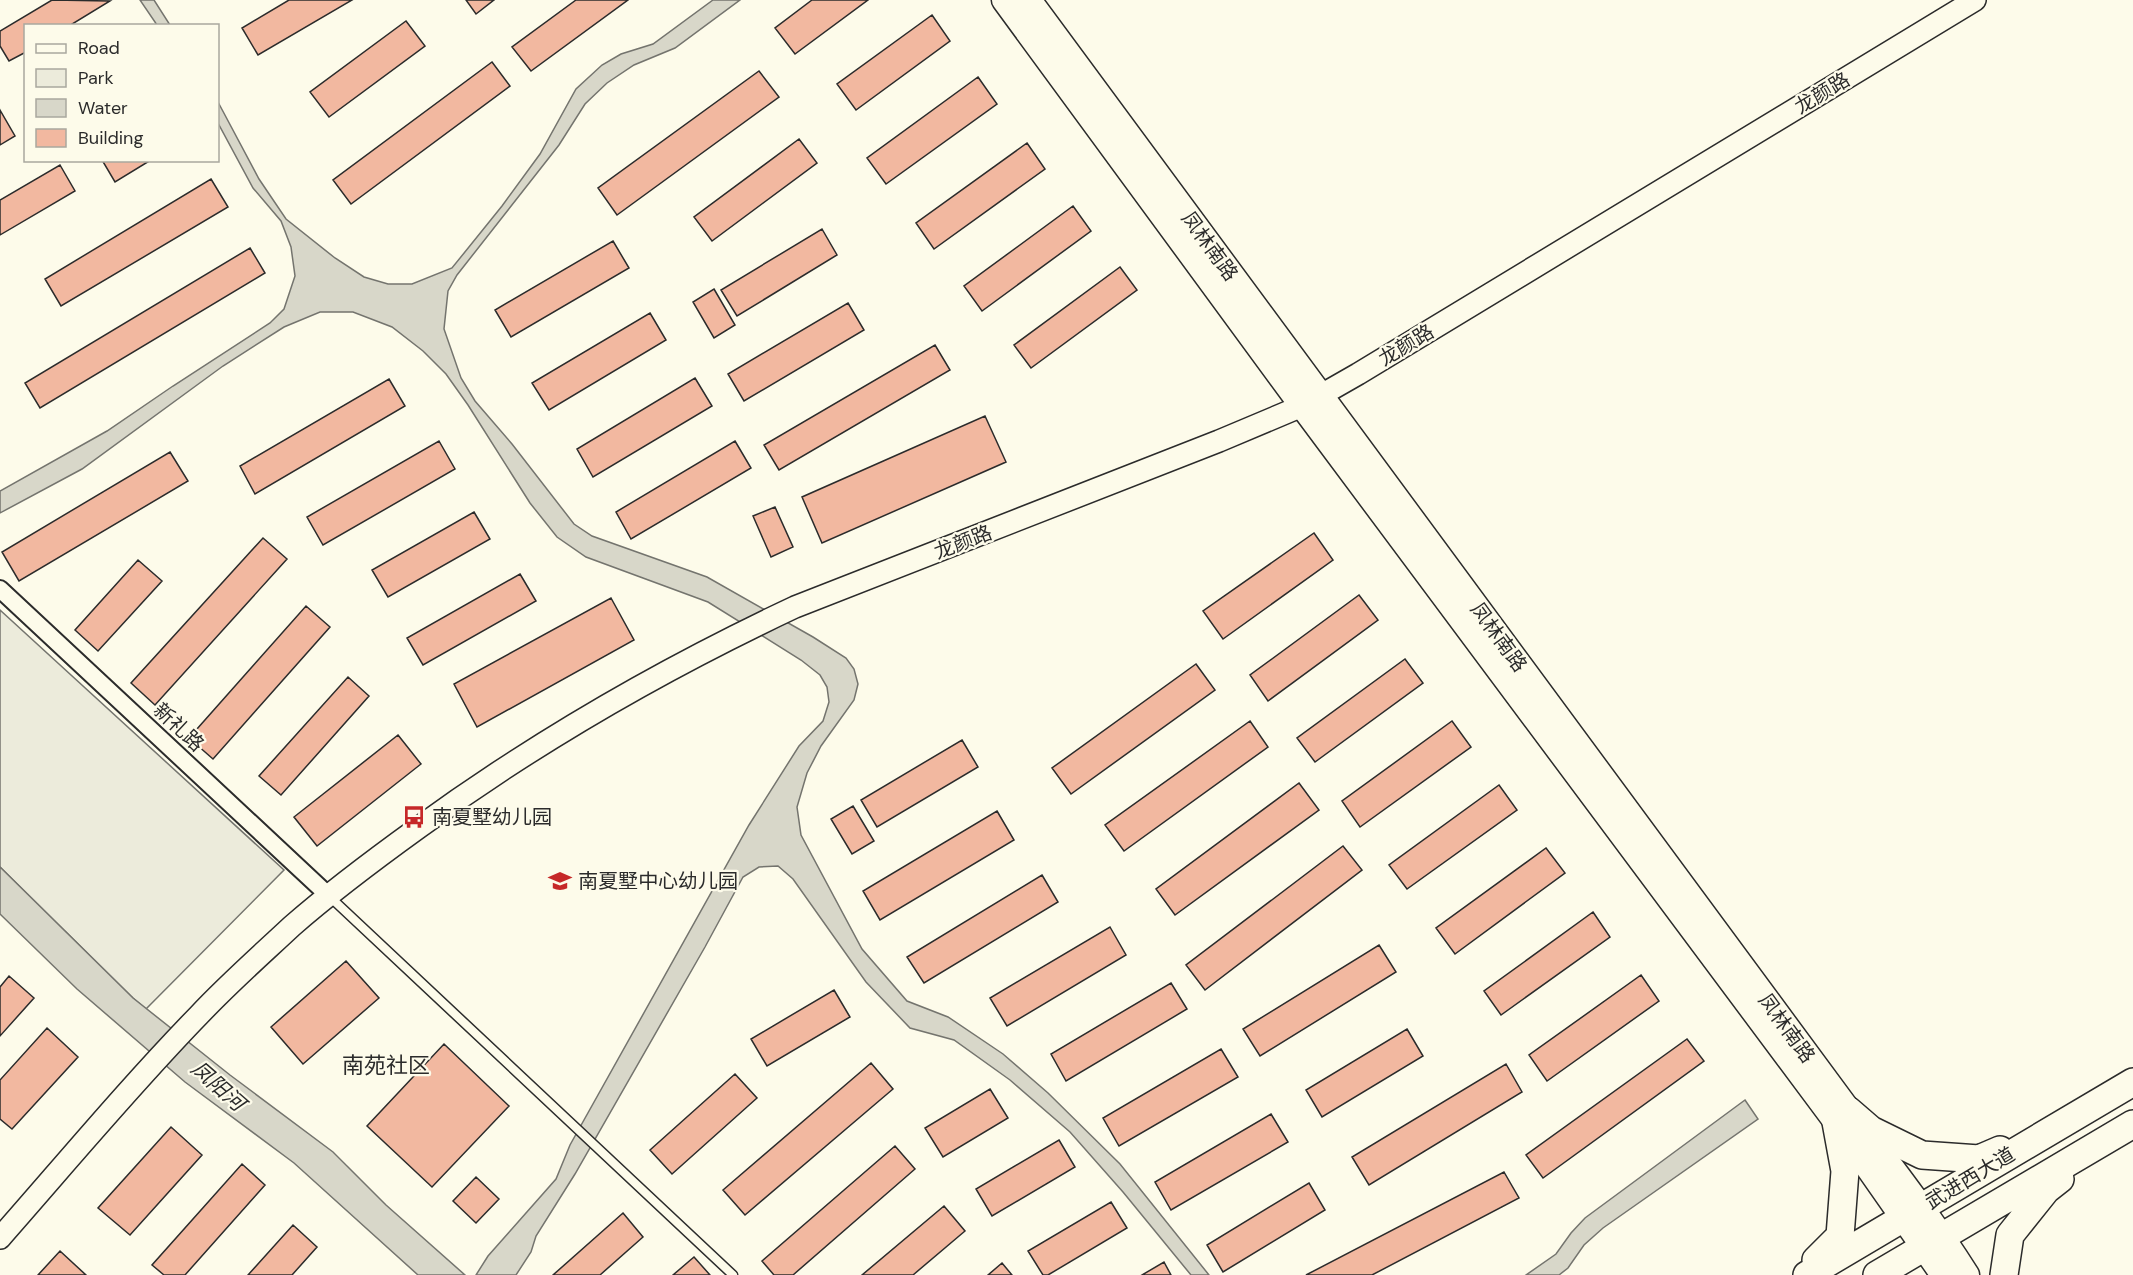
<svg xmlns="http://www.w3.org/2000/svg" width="2133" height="1275" font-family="'DM Sans','Noto Sans SC',sans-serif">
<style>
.green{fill:#ecebdb;stroke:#74746e;stroke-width:1.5}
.water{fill:#d8d7c9;stroke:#74746e;stroke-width:1.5}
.building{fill:#f2b8a0;stroke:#2b2b2b;stroke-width:1.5}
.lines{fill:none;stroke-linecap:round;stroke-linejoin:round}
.service-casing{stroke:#2b2b2b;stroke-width:11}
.minor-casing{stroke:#2b2b2b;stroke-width:20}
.tertiary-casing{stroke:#2b2b2b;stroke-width:24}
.secondary-casing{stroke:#2b2b2b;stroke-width:27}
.primary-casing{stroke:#2b2b2b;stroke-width:30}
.service{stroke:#fdfbea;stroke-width:8}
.minor{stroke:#fdfbea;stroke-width:16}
.tertiary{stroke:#fdfbea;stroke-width:21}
.secondary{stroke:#fdfbea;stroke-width:24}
.primary{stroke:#fdfbea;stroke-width:27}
.labels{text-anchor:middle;stroke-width:4.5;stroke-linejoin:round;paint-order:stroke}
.street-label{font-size:20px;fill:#2b2b2b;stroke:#fdfbea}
.poi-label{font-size:20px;fill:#2b2b2b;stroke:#fdfbea;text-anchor:start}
.water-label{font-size:21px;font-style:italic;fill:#2b2b2b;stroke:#fdfbea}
.quarter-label{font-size:22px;fill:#2b2b2b;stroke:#fdfbea}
</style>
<rect width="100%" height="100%" fill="#fdfbea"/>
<path class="green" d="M0,610L284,870L146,1009L133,998L0,867Z"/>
<path class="water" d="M140,0H154L170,25H157Z
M713,0H740L675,48L634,65L607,83L585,104L559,145L457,275L448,291L444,329L461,378L475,401L512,444L574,524L592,536L707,577L813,637L846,658L854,669L858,684L854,700L821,746L807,773L797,807L801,835L862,949L907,1001L948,1017L1003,1054L1048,1093L1120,1164L1209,1275H1191L1123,1192L1070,1132L1010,1080L954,1040L910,1028L866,982L793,879L778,866L759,867L743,877L705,947L575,1174L536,1236L531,1252L516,1275H476L488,1256L556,1179L570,1145L749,825L799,746L823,721L829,702L827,687L820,675L801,660L708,602L586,557L557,537L530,503L468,405L446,374L423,351L392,327L353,312H320L284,327L223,366L82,469L0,513V491L107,431L173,386L270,323L284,309L295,276L291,247L281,221L253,188L218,123V102L259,179L286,219L335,258L364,277L388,284H412L452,268L502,206L540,154L576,89L602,65L621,54L653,44Z
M0,867L133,998L230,1075L333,1152L386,1205L465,1275H418L294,1163L185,1082L77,989L0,914Z
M1745,1100L1758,1119L1603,1228L1584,1245L1568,1268L1559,1275H1526L1556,1254L1571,1233L1585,1218Z"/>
<path class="building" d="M52,0L110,1L69,26H26V52L9,61L0,46V31Z
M289,0H352L258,55L242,28Z
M466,0H494L476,14Z
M576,0H628L531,71L512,47Z
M812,0H868L795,54L775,28Z
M932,15L950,41L856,110L837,84Z
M406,21L425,46L329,117L310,92Z
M492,62L510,86L351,204L333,180Z
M759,71L779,97L617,215L598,188Z
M978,77L997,104L886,184L867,158Z
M0,110L15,136L0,145Z
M799,139L817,163L712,241L694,217Z
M1027,143L1045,169L934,249L916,223Z
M102,160H151L115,182Z
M60,165L75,191L0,235V200Z
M211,179L228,207L61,306L45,279Z
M1073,206L1091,231L982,311L964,286Z
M822,229L837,255L737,316L721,290Z
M613,241L629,268L511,337L495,310Z
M250,248L265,273L40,408L25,383Z
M1120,267L1137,290L1031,368L1014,345Z
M714,289L735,325L714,338L693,302Z
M848,303L864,330L744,401L728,374Z
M650,313L666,340L549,410L532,383Z
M935,345L950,370L779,470L764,445Z
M695,378L712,406L593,477L577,449Z
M389,379L405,406L255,494L240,466Z
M985,416L1006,462L822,543L802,497Z
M439,441L455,469L323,545L307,517Z
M735,441L751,468L631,539L616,512Z
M170,452L188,481L19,581L2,552Z
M775,507L793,547L771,557L753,516Z
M474,512L490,539L388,597L372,570Z
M1314,533L1333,560L1223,639L1203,611Z
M263,538L287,559L155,705L131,683Z
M138,560L162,581L98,651L75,630Z
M520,574L536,601L423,665L407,638Z
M1359,595L1378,620L1268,701L1250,675Z
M611,598L634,640L477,727L454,684Z
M306,606L330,627L213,759L189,738Z
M1405,659L1423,683L1315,762L1297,738Z
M1196,664L1215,690L1071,794L1052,768Z
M348,677L369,696L281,795L259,776Z
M1250,721L1268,747L1124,851L1105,825Z
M1452,721L1471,747L1360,827L1342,801Z
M398,735L421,764L317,846L294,817Z
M962,740L978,767L877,827L861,800Z
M1299,783L1319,810L1175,915L1156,889Z
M1499,785L1517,810L1407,889L1389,865Z
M853,806L874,841L852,854L831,819Z
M997,811L1014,840L880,920L863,891Z
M1343,846L1362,870L1205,990L1186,965Z
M1546,848L1565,873L1455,954L1436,928Z
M1042,875L1058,902L924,983L907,957Z
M1593,912L1610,937L1501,1015L1484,991Z
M1110,927L1126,955L1007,1026L990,998Z
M1379,945L1396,972L1260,1056L1243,1029Z
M346,961L379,998L303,1064L271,1027Z
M1641,975L1659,1001L1547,1081L1529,1055Z
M9,976L34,998L0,1036V987Z
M1171,983L1187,1009L1066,1081L1051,1054Z
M834,990L850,1017L767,1066L751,1039Z
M47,1028L78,1057L12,1129L0,1119V1080Z
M1407,1029L1423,1056L1322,1117L1306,1090Z
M1687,1039L1704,1061L1543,1178L1526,1155Z
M444,1044L509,1106L432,1187L367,1126Z
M1221,1049L1238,1077L1119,1146L1103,1118Z
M871,1063L893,1089L745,1215L723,1190Z
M1506,1064L1522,1092L1369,1185L1352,1157Z
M735,1074L757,1098L672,1174L650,1150Z
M990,1089L1008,1118L943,1157L925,1128Z
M1271,1114L1288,1142L1171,1210L1155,1182Z
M171,1127L202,1155L130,1235L98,1208Z
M1059,1140L1075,1167L992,1216L976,1189Z
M895,1146L915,1169L793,1275H774L762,1261Z
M242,1164L265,1185L185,1275H164L152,1265Z
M1504,1172L1519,1198L1372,1275H1306Z
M476,1177L499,1199L476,1223L453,1201Z
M1309,1183L1325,1210L1223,1272L1207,1245Z
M1111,1202L1127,1228L1048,1275H1043L1028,1251Z
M944,1206L965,1231L913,1275H862Z
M623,1213L643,1237L600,1275H553Z
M293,1225L317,1247L292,1275H248Z
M60,1251L86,1275H38Z
M694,1257L710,1275H673Z
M1164,1262L1171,1275H1142Z
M1002,1263L1012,1275H988Z"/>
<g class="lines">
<g class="service-casing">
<path id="service" d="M329,896L733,1275"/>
</g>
<g class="minor-casing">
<path id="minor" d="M0,589L329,896"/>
</g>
<g class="tertiary-casing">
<path id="tertiary" d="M0,1238C66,1163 130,1086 199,1015C228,984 261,955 292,926C332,891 375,859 418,828C536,742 663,669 795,607L1219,441L1302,406L1358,374L1975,0"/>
</g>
<g class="secondary-casing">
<path id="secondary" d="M1004,0L1302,406L1836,1122L1943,1275
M1029,0L1849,1111C1890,1165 1931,1218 1967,1275"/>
</g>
<g class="primary-casing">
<path id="primary" d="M1849,1111L1871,1130L1922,1155L1979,1159L2000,1150
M1816,1260L1840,1236L1845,1171L1836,1122
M1807,1275L2133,1082
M1877,1275L2133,1124
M2004,1275L2010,1235L2046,1190L2060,1179"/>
</g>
<use href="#service" class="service"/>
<use href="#minor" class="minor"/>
<use href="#tertiary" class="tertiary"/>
<use href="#secondary" class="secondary"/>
<use href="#primary" class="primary"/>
</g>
<defs>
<g id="bus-bare" transform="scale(1.8)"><path d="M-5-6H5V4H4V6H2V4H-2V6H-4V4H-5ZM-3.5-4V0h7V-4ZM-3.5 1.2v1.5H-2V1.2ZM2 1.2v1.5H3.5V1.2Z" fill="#c62828" stroke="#fdfbea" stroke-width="2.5" paint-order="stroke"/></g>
<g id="school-bare" transform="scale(1.8)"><path d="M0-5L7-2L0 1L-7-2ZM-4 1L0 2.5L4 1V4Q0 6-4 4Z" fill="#c62828" stroke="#fdfbea" stroke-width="2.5" paint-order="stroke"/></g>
</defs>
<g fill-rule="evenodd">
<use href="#bus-bare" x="414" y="817"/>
<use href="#school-bare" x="560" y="881"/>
</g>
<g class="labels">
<g class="street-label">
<text transform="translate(1822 93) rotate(-31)" y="7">龙颜路</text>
<text transform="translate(1210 246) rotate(54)" y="7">凤林南路</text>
<text transform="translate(1406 345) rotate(-31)" y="7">龙颜路</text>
<text transform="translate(963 542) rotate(-21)" y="7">龙颜路</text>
<text transform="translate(1499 637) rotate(54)" y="7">凤林南路</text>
<text transform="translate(179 727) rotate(43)" y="7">新礼路</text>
<text transform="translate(1787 1028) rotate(54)" y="7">凤林南路</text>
<text transform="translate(1970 1178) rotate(-31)" y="7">武进西大道</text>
</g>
<g class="poi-label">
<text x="432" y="824">南夏墅幼儿园</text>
<text x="578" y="888">南夏墅中心幼儿园</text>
</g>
<g class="water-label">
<text transform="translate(218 1086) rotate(41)" y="7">凤阳河</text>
</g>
<g class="quarter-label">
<text x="386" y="1073">南苑社区</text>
</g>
</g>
<rect x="24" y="24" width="195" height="138" fill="#fdfbea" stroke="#a9a89e" stroke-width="1.5"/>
<rect x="36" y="44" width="30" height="9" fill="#fdfbea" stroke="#a9a89e" stroke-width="1.5"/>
<text x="78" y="54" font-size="18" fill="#2b2b2b">Road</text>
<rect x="36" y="69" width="30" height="18" fill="#ecebdb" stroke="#a9a89e" stroke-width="1.5"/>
<text x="78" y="84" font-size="18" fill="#2b2b2b">Park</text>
<rect x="36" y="99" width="30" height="18" fill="#d8d7c9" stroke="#a9a89e" stroke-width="1.5"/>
<text x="78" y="114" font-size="18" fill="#2b2b2b">Water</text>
<rect x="36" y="129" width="30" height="18" fill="#f2b8a0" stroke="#a9a89e" stroke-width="1.5"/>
<text x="78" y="144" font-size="18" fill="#2b2b2b">Building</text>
</svg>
